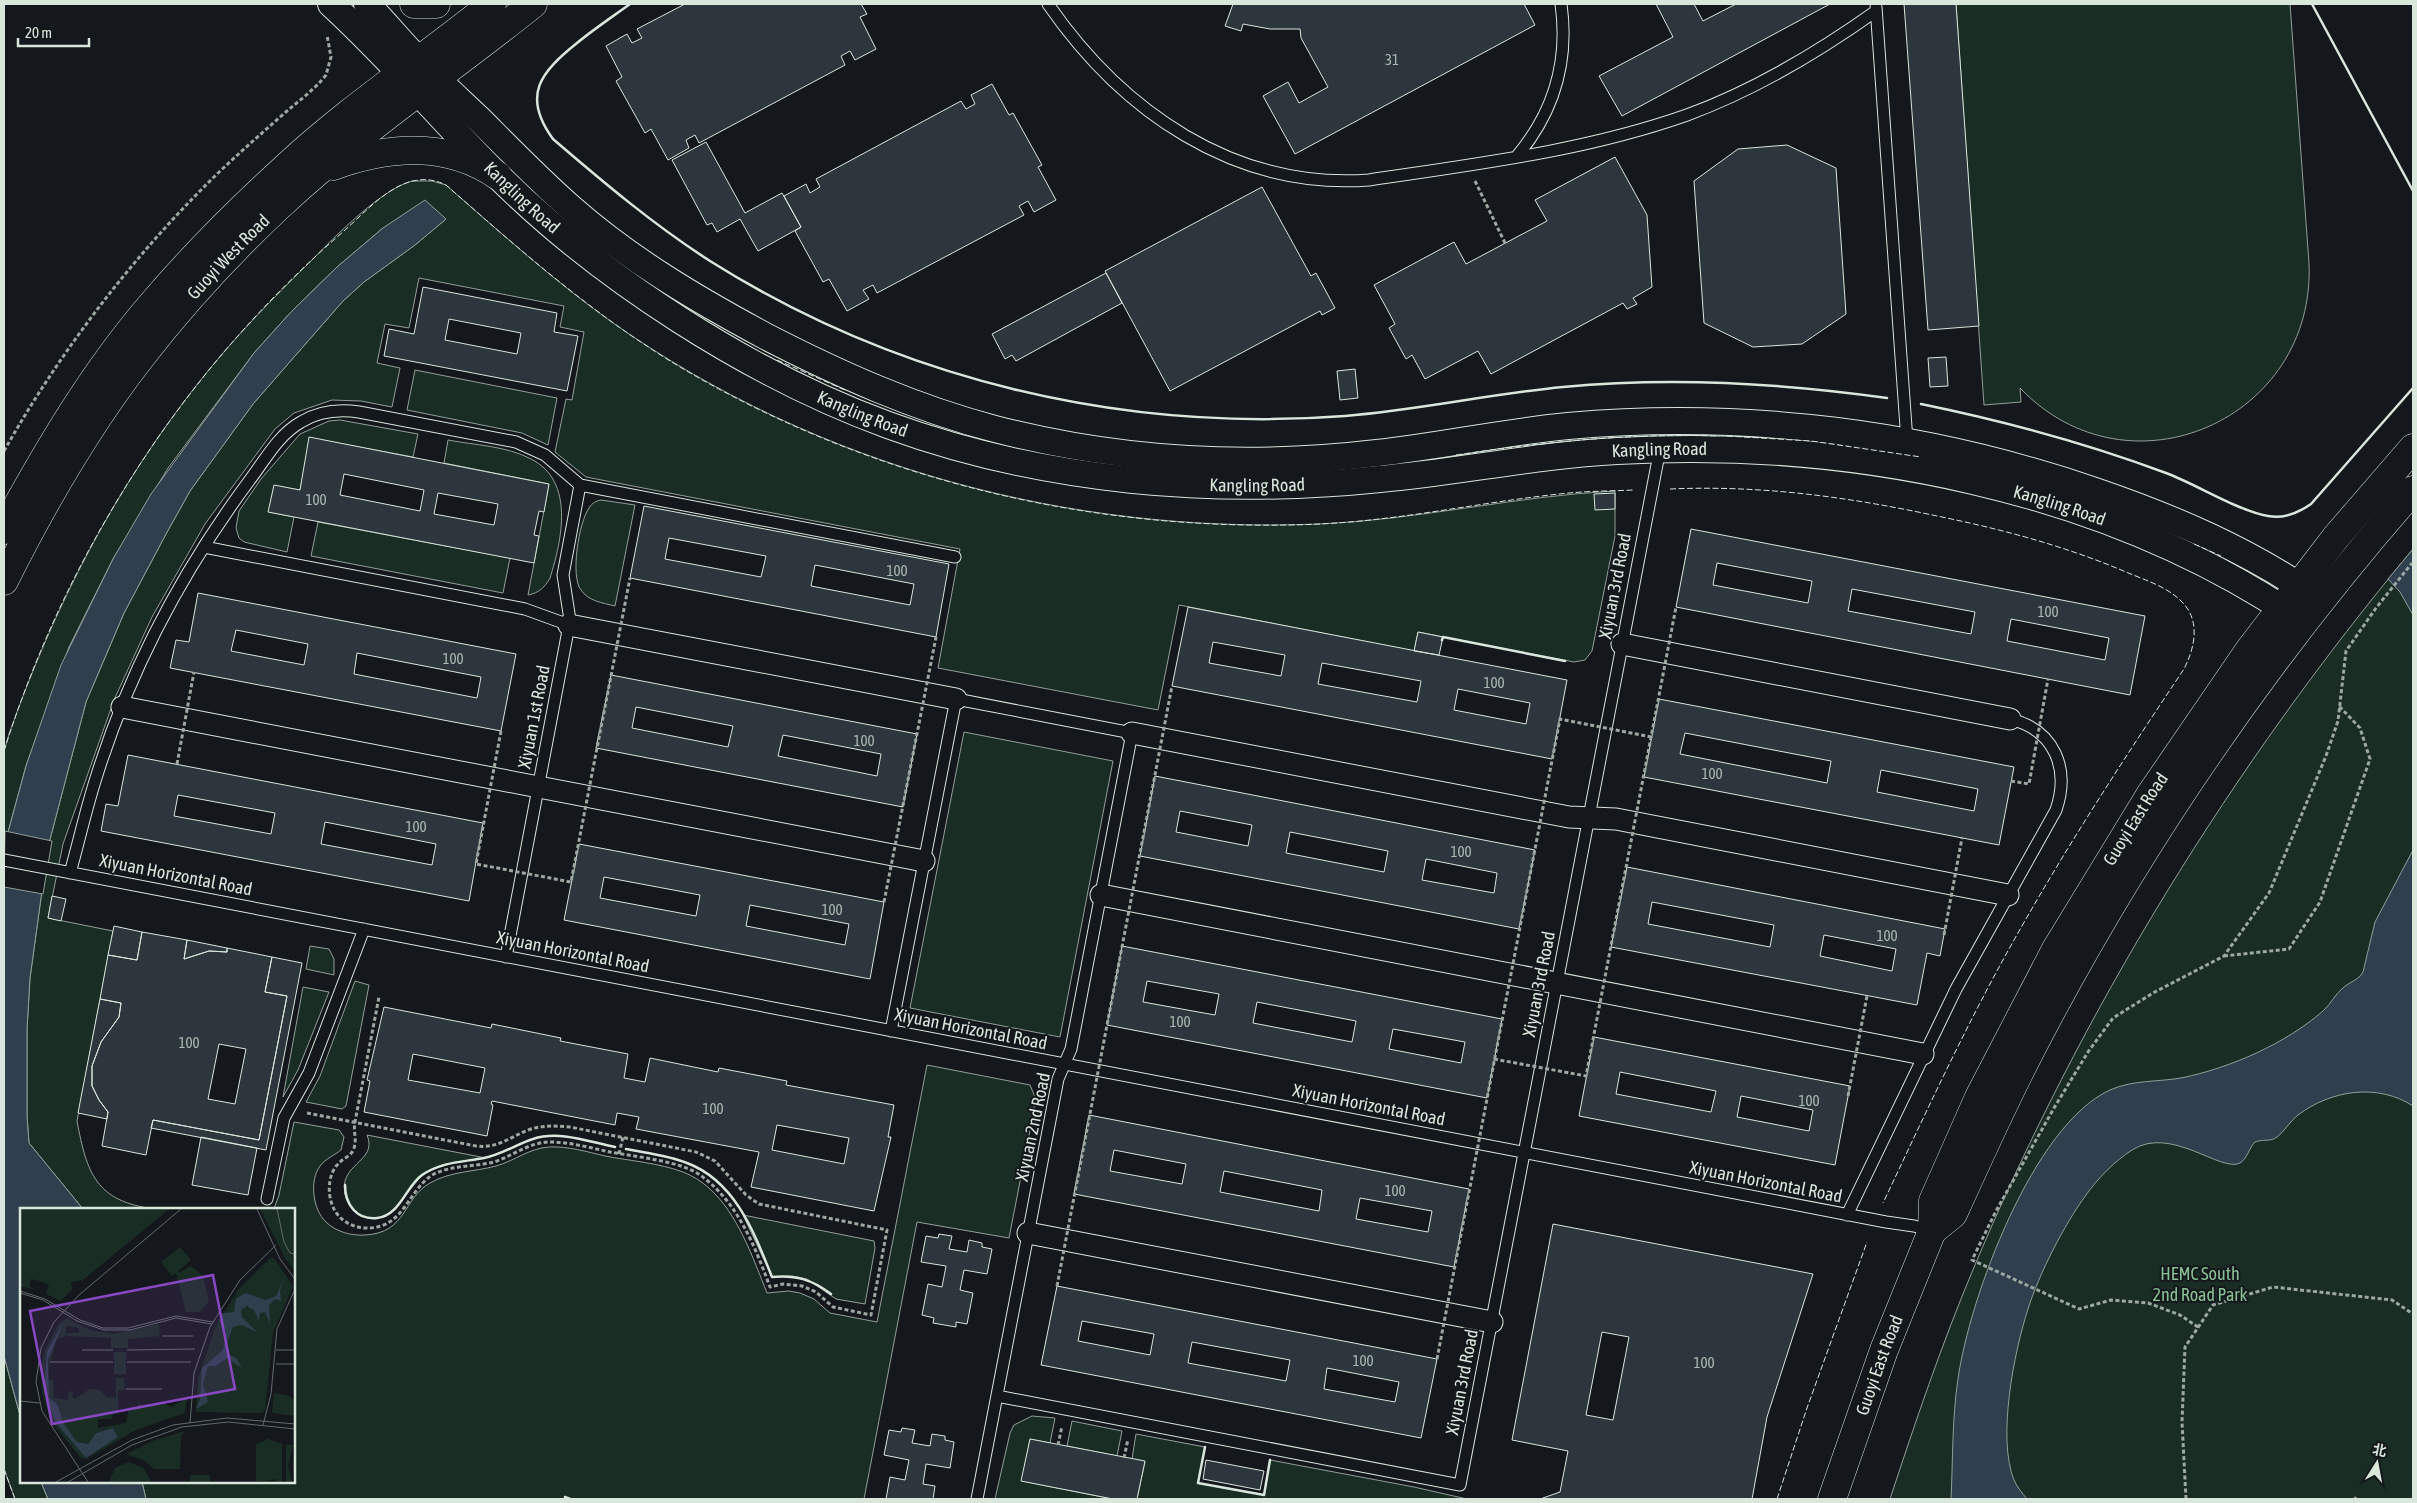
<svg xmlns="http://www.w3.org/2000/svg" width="2417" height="1503" font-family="'Asap Condensed','Noto Sans SC',sans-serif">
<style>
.green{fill:#1a2d24;stroke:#939e99}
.water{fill:#2f3f4d;stroke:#939e99}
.pier{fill:#14181c;stroke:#939e99}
.building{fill:#2c363c;stroke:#d8e6dc;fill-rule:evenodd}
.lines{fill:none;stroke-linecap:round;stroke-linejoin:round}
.service-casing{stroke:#d8e6dc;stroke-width:13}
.minor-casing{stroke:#d8e6dc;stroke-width:23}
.tertiary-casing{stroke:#d8e6dc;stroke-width:28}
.secondary-casing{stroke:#d8e6dc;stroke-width:29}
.path{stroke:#9da8a2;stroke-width:3;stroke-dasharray:4 2.5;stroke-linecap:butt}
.service{stroke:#14181c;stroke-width:11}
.minor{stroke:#14181c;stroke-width:21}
.tertiary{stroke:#14181c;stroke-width:26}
.secondary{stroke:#14181c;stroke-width:28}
.path-bridge{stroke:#9da8a2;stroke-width:3;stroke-dasharray:4 2.5;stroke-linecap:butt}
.fence{stroke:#d8e6dc;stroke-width:1;stroke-dasharray:6 2.5;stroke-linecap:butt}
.wall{stroke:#d8e6dc;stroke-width:2.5}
.labels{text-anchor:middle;stroke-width:4;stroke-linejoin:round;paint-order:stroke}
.number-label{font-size:15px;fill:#adbab4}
.street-label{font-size:18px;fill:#d8e6dc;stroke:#14181c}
.park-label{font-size:18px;fill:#8ac095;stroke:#14181c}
.inset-road{fill:none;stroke:#626a69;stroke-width:1}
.view{fill:#8948c3;fill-opacity:0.15;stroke:#8948c3;stroke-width:2.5}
.inset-edge{fill:none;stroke:#d8e6dc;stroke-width:2.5}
</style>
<rect width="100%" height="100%" fill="#14181c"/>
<path class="green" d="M1956,4H2290L2309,263C2316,419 2129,502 2020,388L2021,402L1984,405Z
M412,181H432L446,185C501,233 554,281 613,323C819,467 1068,534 1319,524C1418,520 1515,496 1615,491V536L1592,651L1585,660L1574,662L1418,632L1414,651L1179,605L1158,710L938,668L960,549L586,477L555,452L566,399L572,400L584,332L560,327L564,306L419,278L409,328L385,324L377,363L400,368L392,407L361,401L332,400L294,413L275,429L205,524L152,617L114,700L63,844L48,918L113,931L77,1121C87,1174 96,1201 154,1209H83L29,1143L27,1116V1029L30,978L48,847L86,702L124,613L166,534L190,491L253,404L343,301L364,282L415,245L446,219L383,228L337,267L291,312L254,353L168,468L113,559L69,647L26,766L4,847V751L9,734C54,607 115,488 199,382C233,339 272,299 312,260C334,237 382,189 412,181Z
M415,370L557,398L548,445L522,433L407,410Z
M340,420L418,434L413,457L310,438L300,490L274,486L269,512L294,517L287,552L244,542L239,538L236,528L239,511L261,479L300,434L329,421Z
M448,440C474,445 507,446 531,459C575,481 562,540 550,578C545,587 539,593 528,595L549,484L444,463Z
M601,500L635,505L615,606C603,603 588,601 581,590C570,576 579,522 589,508C592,503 596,501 601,500Z
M318,522L510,558L503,593L311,556Z
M2413,549V1499H1890C1915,1423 1941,1346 1972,1272C2081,1011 2232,766 2413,549Z
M964,732L1113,761L1060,1037L910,1008Z
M310,946L329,949L334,959V975L306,969Z
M355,981L369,985L346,1106L342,1109L306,1102L320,1076Z
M303,987L329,992L298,1070L283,1097Z
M927,1065L1030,1085L1035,1097L1034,1110L1009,1238L917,1222L864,1499H146L142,1482H294V1209H274L279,1195L294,1122L339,1130L344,1137L341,1150C335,1155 325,1159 320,1166C309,1181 313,1210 326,1222C336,1232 352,1236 365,1235C407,1233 403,1198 430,1183C451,1171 474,1172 496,1166C514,1161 530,1148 549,1147C568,1146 588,1152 605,1156C631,1161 659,1163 683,1172C693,1176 701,1181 709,1188C738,1214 753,1258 767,1293L789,1291L800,1293L814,1299L830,1313L877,1322Z
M367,1135L486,1158C468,1161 446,1161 430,1170C407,1183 396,1227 363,1217C355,1215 349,1206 346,1198C335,1163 379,1163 367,1135Z
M743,1215L874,1241L875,1248L865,1304L836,1299L807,1279L792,1276L772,1277Z
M4,1356L21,1419V1482H41L48,1499H15L4,1469Z
M1032,1416L1055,1418L1050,1443L1030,1439L1022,1481L1113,1499H995L1010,1433L1014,1425Z
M1072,1421L1122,1431L1117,1456L1067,1446Z
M1136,1434L1205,1447L1198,1483L1264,1495L1270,1460L1414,1487L1467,1499H1137L1145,1462L1132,1459Z"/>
<path class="water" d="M425,200L446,219L415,245L364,282L343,301L253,404L190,491L166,534L124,613L86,702L48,847L30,978L27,1029V1116L29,1143L83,1209H21V1419L4,1356V847L26,766L61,665L113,559L151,494L254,353L291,312L337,267L383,228Z
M2413,549V615L2400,592L2388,579Z
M2413,850V1106C2378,1083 2331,1090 2298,1115C2290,1121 2285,1131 2277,1137C2271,1142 2262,1139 2255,1142C2249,1148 2247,1159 2240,1163C2221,1173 2171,1125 2132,1150C2115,1161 2098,1178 2086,1195C2064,1225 2039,1274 2028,1309C2014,1352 1997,1438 2014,1480C2017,1487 2022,1493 2027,1499H1951C1953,1459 1952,1418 1958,1379C1969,1299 2033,1125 2110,1090C2132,1080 2157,1082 2181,1078C2230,1068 2285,1044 2323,1011C2331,1004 2335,994 2343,988C2349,982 2359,980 2363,972L2375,922Z
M41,1482H142L146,1499H48Z"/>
<path class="pier" d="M5,831L52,841L43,894L4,887Z"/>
<path class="building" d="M685,4H861L867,14L860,17L876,49L855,60L850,51L841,56L845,65L699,143L695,135L686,140L689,148L668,160L651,129L645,133L616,81L622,77L606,46L627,34L632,43L642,38L637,29Z
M1233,4H1524L1535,25L1295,154L1263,96L1288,82L1299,103L1328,87L1301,38L1300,29H1270L1243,24L1241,31L1225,26Z
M1656,4H1694L1703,21L1736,4H1830L1622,116L1599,76L1673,37Z
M1904,4H1956L1979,326L1928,330Z
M992,84L1009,115L1013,113L1042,165L1038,167L1056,200L1034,212L1028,201L1019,206L1024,215L877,293L873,285L863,290L869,299L847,311L829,279L823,282L795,231L801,227L784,196L806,184L810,193L820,187L816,179L961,101L966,109L975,104L971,95Z
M706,142L745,213L782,193L801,227L758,251L740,219L717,232L712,223L707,225L672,160Z
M1787,145L1836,168L1846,314L1802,344L1753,347L1704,323L1694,181L1738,149Z
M1615,157L1647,215L1652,287L1633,298L1637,304L1627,309L1623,303L1491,374L1478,351L1425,379L1412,355L1406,359L1389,328L1395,324L1374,285L1454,242L1466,264L1547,221L1535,200Z
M1262,187L1311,276L1316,273L1335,308L1322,315L1320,311L1170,391L1105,271Z
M1106,273L1122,303L1016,361L1012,355L1005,359L992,334Z
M423,287L557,313L554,332L578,336L567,391L384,356L389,329L414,334ZM449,319L521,333L517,354L445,340Z
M1946,357L1948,386L1930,387L1928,358Z
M1355,369L1358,398L1340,400L1337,371Z
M309,437L549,484L544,512L539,511L534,535L539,536L534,563L268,512L274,485L300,490ZM344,474L424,490L420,511L340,495ZM438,493L498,504L494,525L434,514Z
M1615,493V509L1595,510L1594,494Z
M644,506L949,564L936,637L630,578ZM669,538L766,556L761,577L665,559ZM815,565L914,584L910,605L811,586Z
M1691,529L2145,616L2130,695L1676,607ZM1717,563L1812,581L1808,603L1713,585ZM1852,589L1975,612L1971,634L1848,611ZM2011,619L2109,638L2105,660L2007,641Z
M198,593L516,654L501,731L170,668L176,640L189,642ZM236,630L308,644L304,665L231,651ZM357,653L481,677L477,698L354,674Z
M1188,607L1567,680L1552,759L1172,686ZM1213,642L1285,655L1281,676L1209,663ZM1322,663L1421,681L1417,702L1318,684ZM1458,689L1530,703L1526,724L1454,710Z
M1418,632L1443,637L1439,655L1414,651Z
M611,675L917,734L903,807L596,748ZM636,707L733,726L728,747L632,728ZM783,735L881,754L877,776L778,756Z
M1659,699L2014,767L1999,845L1644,777ZM1685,733L1831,761L1827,783L1680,754ZM1881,770L1978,789L1974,811L1877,792Z
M128,755L483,823L469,901L101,831L106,804L118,806ZM178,795L275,813L271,834L174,816ZM325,822L436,844L432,865L321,844Z
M1155,776L1535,850L1519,929L1140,856ZM1180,811L1252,825L1248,846L1176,832ZM1290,832L1388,851L1384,872L1286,853ZM1426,859L1497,873L1494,893L1422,880Z
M579,844L884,902L870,979L564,920ZM604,877L700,895L696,916L600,898ZM750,905L849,924L845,945L746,926Z
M1627,867L1945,929L1940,956L1927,953L1917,1005L1611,947ZM1652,902L1774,925L1770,947L1648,924ZM1824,935L1896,949L1892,971L1820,956Z
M52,896L66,899L61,921L48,918Z
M114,926L142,932L137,960L108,955Z
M142,932L187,940L184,959L209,951L227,952V948L272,957L265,992L287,996L259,1140L153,1120L146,1155L102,1146L108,1112L99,1100L92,1086V1066L101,1042L119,1017L121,1003L100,999L108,955L137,960ZM219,1044L246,1049L235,1104L208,1099Z
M187,940L227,948V952L209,951L184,959Z
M1122,946L1502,1019L1487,1098L1107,1025ZM1147,981L1219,994L1215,1015L1143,1002ZM1257,1002L1356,1021L1352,1042L1253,1023ZM1393,1029L1465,1042L1461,1063L1389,1049Z
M272,957L302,963L266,1150L151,1128L153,1120L259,1140L287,996L265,992Z
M100,999L121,1003L119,1017L101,1042L92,1066V1086L99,1100L108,1112L107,1119L78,1113Z
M384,1007L491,1028L492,1024L561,1038L560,1041L628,1054L624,1078L645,1082L650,1058L718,1072L719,1068L787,1081L786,1085L894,1105L888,1137H891L874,1211L751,1187L759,1152L636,1129L639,1117L617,1113L615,1125L492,1101L491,1104L493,1105L487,1136L364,1112L370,1081L367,1080ZM413,1054L485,1068L480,1093L408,1080ZM777,1125L849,1138L844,1164L772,1150Z
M1594,1037L1850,1086L1835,1165L1579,1116ZM1620,1072L1716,1091L1711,1112L1616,1094ZM1741,1096L1813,1110L1809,1131L1737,1117Z
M1089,1115L1469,1189L1454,1267L1074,1194ZM1114,1150L1186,1164L1182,1184L1110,1171ZM1224,1171L1322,1190L1319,1211L1220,1192ZM1360,1198L1432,1211L1428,1232L1356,1219Z
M201,1137L257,1148L248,1195L192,1185Z
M1553,1224L1813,1274L1767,1417L1752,1499H1540L1560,1492L1568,1451L1512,1440ZM1602,1332L1629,1337L1613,1420L1586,1415Z
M939,1234L952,1236L949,1249L967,1252L969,1240L982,1243V1247L992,1249L987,1274L964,1270L960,1290L973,1293L967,1324L956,1322V1327L933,1323L934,1318L922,1315L928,1284L942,1287L946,1266L921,1262L926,1236L938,1238Z
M1057,1286L1437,1359L1421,1438L1041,1365ZM1082,1321L1154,1334L1150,1355L1078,1341ZM1192,1342L1290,1360L1286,1381L1188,1363ZM1327,1368L1399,1382L1395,1402L1324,1389Z
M902,1428L915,1430L912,1443L930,1446L932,1434L945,1436V1440L954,1442L950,1468L926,1464L923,1484L935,1486L933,1499H886L890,1477L905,1480L909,1460L884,1455L889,1430L901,1432Z
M1030,1439L1145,1461L1137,1499H1113L1021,1481Z
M1206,1460L1264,1471L1260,1490L1203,1479Z"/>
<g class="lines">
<g class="service-casing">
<path id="service" d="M1048,4C1122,111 1234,190 1369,180C1476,164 1585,151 1687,115C1755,90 1817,53 1876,11
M1876,7L1907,441
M1517,156C1554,112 1569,61 1561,4
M204,547L525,609L569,625
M4,860L1886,1222L1914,1226L1931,1231
M70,873C79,841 86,809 96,778C129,672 183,570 249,481C265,460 278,435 301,422C319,411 338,409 359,412L516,442L545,455L580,485L955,557
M506,957L570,620L563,575L580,485
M891,1031L956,699L1132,733L1071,1049L1058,1079L977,1499
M267,1199L284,1118L309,1073L364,929
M1847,1215L1956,989L2056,810C2070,769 2055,730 2010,719
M997,1396L1460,1485L1660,449"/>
</g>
<g class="minor-casing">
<path id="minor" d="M569,625L956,699
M1622,644L2010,719
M122,707L924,861
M1132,733L1569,817L1616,819L2008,895
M1101,895L1923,1054
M1028,1233L1492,1322"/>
</g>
<g class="tertiary-casing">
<g id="tertiary">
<path id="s1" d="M331,4C390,58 441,119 497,175C600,278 751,375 888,425C1044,482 1215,496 1380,479C1459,472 1537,455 1617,451C1849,438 2105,487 2300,620"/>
<path d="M367,4C384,22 400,41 417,59C437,80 458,99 479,119C509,149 539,180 571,208C630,260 698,300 767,337C841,375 915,408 995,429C1119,461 1250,468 1377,453C1441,446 1504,432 1568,426C1746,410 1926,433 2095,491C2174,518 2248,550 2316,597"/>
</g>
</g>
<g class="secondary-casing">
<g id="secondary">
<path d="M414,4H436"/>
<path d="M333,166C389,146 447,141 498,176"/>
<path d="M4,530C47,451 94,371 153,303C193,256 239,210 285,168C349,108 424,59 492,4"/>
<path id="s2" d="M4,581C43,503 87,426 141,357C182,304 229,253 278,207C357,133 448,72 533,4"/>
<path d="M1932,1231L1953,1214C1983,1148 2013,1082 2047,1019C2148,830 2272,651 2413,490"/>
<path id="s3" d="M1832,1499L1884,1350L1932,1231L1933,1201L1979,1097L2056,949L2150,795L2250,649L2336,537L2413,448"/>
</g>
</g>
<path class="path" d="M1475,181L1505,243
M4,451C61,350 133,256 216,175C239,153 263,132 287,111C300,100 315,89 326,75L331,57L327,35
M2224,956L2289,949L2320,902L2370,759L2360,728L2339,706
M307,1113L476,1146C498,1149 511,1136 531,1129C544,1125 557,1126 570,1127L696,1152L715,1161L746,1195L759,1204L887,1230L871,1315L833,1307L816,1292L802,1286L783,1284L770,1287C755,1247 739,1205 704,1178C697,1172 689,1169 681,1166C658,1159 633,1156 610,1152C591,1148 570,1142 550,1142C529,1142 513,1156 494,1162C474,1167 453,1165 434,1174C412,1186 406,1218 381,1226C362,1232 341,1225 333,1207C327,1194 328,1174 338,1164C343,1158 352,1156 354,1148C357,1140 353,1131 355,1122L379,997
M619,1154L623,1137
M2198,1327L2180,1315L2148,1303L2111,1300L2079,1309L1972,1260L1996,1211L2054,1108L2088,1052L2113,1018L2153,993L2224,956L2269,893L2326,756L2338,721L2346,651L2376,608L2412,563
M1058,1445L1062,1426
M1124,1458L1128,1439
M2186,1499L2182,1422L2185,1347L2213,1305L2273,1287L2392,1300L2413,1314
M2355,1499L2356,1497"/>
<use href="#service" class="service"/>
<use href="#minor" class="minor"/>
<use href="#tertiary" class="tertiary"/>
<use href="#secondary" class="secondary"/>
<path class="path-bridge" d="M501,731L476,864L571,882L630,578
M177,764L194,672
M2011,781L2029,784L2048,679
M884,902L936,637
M1944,935L1962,838
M1494,1059L1586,1076L1676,607
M1848,1096L1867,996
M1057,1286L1172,686
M1437,1359L1560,719L1651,737"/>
<path class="fence" d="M777,360L847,391
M1727,436L1811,441L1921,457
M1456,455C1543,442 1631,433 1719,436
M1670,489C1761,485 1849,497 1937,516C2001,529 2065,546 2126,572C2147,581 2176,589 2189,611C2199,630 2193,651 2184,669C2121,763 2059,858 2004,958C1960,1038 1922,1121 1883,1203
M2194,544L2221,556
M4,751C67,551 185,368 344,231C372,206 405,165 446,185C521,251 595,316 680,367C872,481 1097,534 1320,524C1404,520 1486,501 1569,493C1591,491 1612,491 1634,490
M4,1469L15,1499
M1777,1499L1807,1408L1867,1242"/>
<path class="wall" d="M630,4C612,17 594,29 577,43C541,72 521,95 553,139C603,182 654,225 710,261C899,380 1122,433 1345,416C1418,410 1490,394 1563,387C1671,377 1780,383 1887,398
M2312,4L2413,191
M1921,404C2004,421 2086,443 2166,473C2198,485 2236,510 2268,516C2283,519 2298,513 2311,504L2413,388
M1442,640L1443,637L1565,661
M626,1149C646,1153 668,1155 687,1163C735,1181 754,1232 772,1277C796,1275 811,1279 831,1294
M345,1185C345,1205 357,1220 377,1218C400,1216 406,1186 422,1175C441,1162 463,1162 484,1158C501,1155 517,1144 533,1139C559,1130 590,1142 615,1147
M1205,1447L1198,1483L1264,1495L1270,1460
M565,1499V1497L570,1499"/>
</g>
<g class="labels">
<g class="number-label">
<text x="1392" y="65">31</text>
<text x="316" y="505">100</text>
<text x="897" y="576">100</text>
<text x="2048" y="617">100</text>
<text x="453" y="664">100</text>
<text x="1494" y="688">100</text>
<text x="864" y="746">100</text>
<text x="1712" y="779">100</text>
<text x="416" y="832">100</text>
<text x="1461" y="857">100</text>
<text x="832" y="915">100</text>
<text x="1887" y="941">100</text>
<text x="1180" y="1027">100</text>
<text x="189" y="1048">100</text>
<text x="1809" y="1106">100</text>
<text x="713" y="1114">100</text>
<text x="1395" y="1196">100</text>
<text x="1363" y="1366">100</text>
<text x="1704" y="1368">100</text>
</g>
<g class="street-label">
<text dy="6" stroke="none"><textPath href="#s1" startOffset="272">Kangling Road</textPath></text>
<text dy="6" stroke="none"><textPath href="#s2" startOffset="396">Guoyi West Road</textPath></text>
<text dy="6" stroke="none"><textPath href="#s1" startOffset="678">Kangling Road</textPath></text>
<text dy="6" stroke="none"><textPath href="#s1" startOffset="1486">Kangling Road</textPath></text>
<text dy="6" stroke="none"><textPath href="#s1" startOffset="1082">Kangling Road</textPath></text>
<text dy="6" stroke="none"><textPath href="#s1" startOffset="1892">Kangling Road</textPath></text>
<text transform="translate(1615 586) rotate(-79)" y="6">Xiyuan 3rd Road</text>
<text transform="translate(534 717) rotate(-79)" y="6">Xiyuan 1st Road</text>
<text dy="6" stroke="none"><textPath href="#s3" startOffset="749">Guoyi East Road</textPath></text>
<text transform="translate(176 875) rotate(11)" y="6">Xiyuan Horizontal Road</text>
<text transform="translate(573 952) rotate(11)" y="6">Xiyuan Horizontal Road</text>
<text transform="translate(1539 984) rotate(-79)" y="6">Xiyuan 3rd Road</text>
<text transform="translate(971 1029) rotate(11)" y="6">Xiyuan Horizontal Road</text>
<text transform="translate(1369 1105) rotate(11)" y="6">Xiyuan Horizontal Road</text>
<text transform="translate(1033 1127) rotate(-78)" y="6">Xiyuan 2nd Road</text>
<text transform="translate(1766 1182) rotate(11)" y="6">Xiyuan Horizontal Road</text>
<text dy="6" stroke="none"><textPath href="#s3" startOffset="142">Guoyi East Road</textPath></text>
<text transform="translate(1462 1382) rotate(-79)" y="6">Xiyuan 3rd Road</text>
</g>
<g class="park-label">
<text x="2200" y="1280">HEMC South<tspan x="2200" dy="21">2nd Road Park</tspan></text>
</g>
</g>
<g transform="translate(20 1208)">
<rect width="275" height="275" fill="#14181c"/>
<path d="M0,1H149L63,72L51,74L52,81L41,93L26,86L29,77L20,73L11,71L9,78L16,82L0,78ZM240,1H275V63L265,50ZM160,39L171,52L158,63L159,65L171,58L183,68L189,93L180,104H166L156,65L152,68L141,54ZM250,50H254L273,78L253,125L245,203L241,205L176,204L178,170L195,120L218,82ZM47,110L70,122L94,126L139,116L140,128L108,131V140H91V130L47,128V125H59V120L46,118V128L37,131L29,157L28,171L33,172L34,190L48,192L49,183L53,184L52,189L55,191L70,181L80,182L87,189L96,190V170H104L105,182H98V206L92,207V211H78V220L106,215L110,195V200H118V195L123,197L143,194L151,199L167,190L165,205L116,222L66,251L61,250L31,213L22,185L21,163L25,142L38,117ZM45,112L28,151L29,189L38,196L43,214L57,234L68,236L76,225L93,220L98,229L66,250L35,214L24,183L27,143ZM94,144H106V166H94ZM254,185L270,188L275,195V208L252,205ZM165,223L161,228L160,261H134L123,252L106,246L135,232ZM248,231L262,236V274H256L257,271L236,274V236ZM266,237H273L268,258L272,274H266ZM109,254L124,260L131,274H89L95,260ZM170,267H190V274H170Z" fill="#1a2d24" fill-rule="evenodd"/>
<path d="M265,68L260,83L261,93L255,91L249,97L250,116L245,104L240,105L239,113L234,102L227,98L221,102L222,109L238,125L222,117L213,119L207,135L208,146L216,150L222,160L207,150L196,158H188L183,176L188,194L176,201L180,191L182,160L203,142L206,123L199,112L203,105L214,104L216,91L225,85L245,92L256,88ZM45,112L28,151L29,189L38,197L43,214L57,234L68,236L76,225L93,220L98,229L66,250L35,214L24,183L27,143Z" fill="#2f3f4d"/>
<path class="inset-road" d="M237,1L260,51L275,71M257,1L264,34L270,45L275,46M0,83L25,91L60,112L83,120H108L156,108L193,114M0,85L23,92L57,113L84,122H110L156,110L192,116M142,128H173M62,142H93M107,142L175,141M256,142H275M30,154H93M107,154H171M256,156H275M106,181H142M0,193L20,195M170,215L174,165L190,119L220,72L256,37M243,217L251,186L257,121L275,81M36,274L112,232L153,217L207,210L275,216M48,274L112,237L162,219L208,214L275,221M68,274L22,203L16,174L21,140L34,114L59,87L161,1"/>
<path class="view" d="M193,67L215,181L32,216L10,103Z"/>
<rect width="275" height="275" class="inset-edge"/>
</g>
<rect width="2417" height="1503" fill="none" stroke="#d8e6dc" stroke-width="10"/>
<g transform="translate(2377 1463) rotate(11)" stroke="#14181c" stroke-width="4" paint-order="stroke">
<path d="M0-4L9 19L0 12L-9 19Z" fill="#d8e6dc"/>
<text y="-8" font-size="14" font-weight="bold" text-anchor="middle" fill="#d8e6dc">北</text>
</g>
<path d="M18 38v8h71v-8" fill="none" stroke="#d8e6dc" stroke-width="2.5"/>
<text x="25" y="38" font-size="15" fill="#d8e6dc" stroke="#14181c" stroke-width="4" paint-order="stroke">20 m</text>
</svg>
